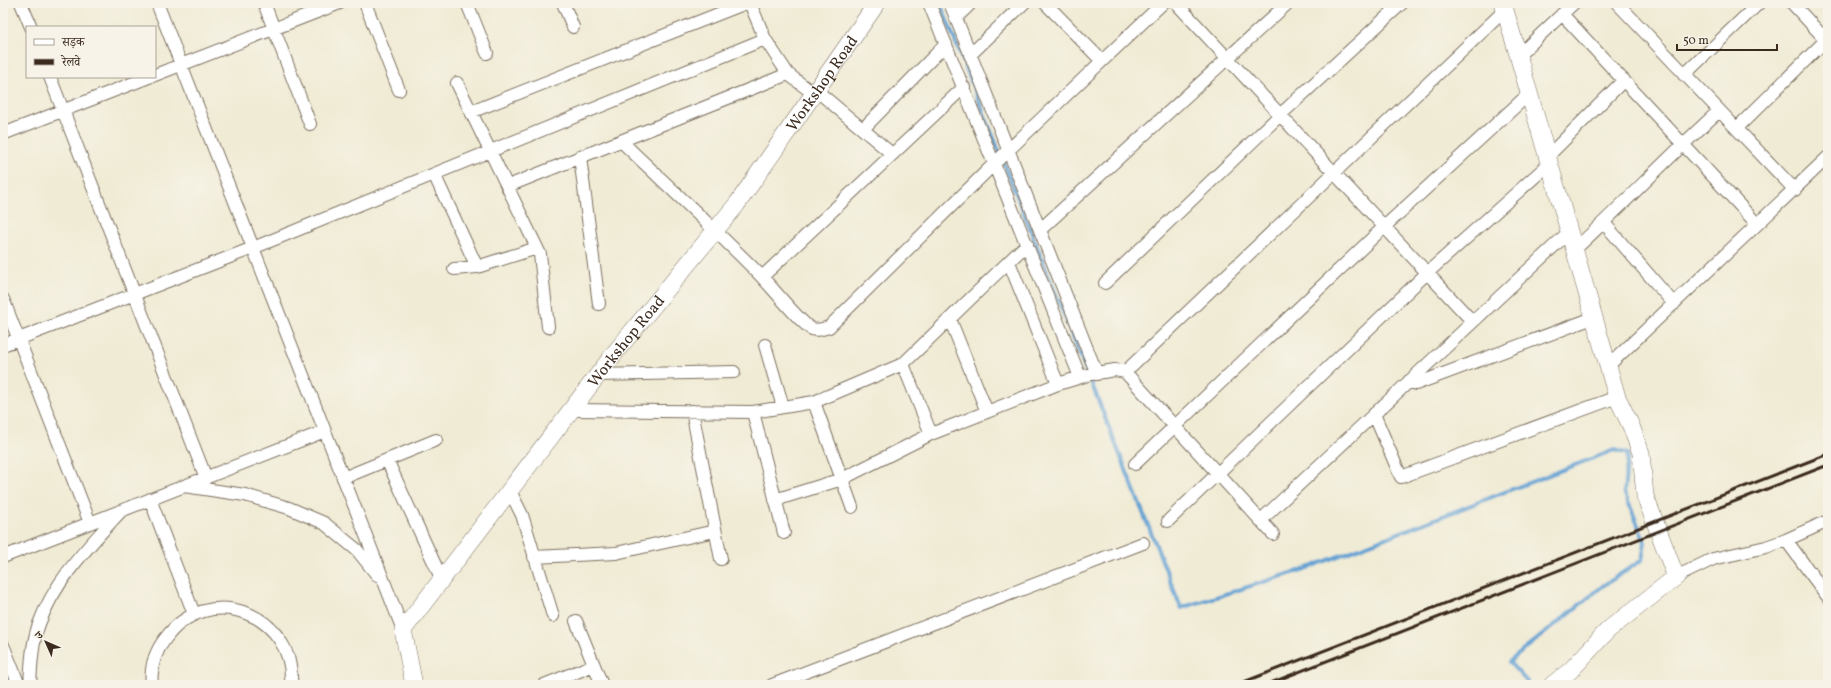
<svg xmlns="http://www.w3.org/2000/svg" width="1831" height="688" font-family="Vollkorn,'Noto Serif Devanagari',serif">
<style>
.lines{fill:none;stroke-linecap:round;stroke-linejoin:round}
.stream{stroke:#61a0d3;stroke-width:4}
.street-casing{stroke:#7a6e5e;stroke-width:14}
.secondary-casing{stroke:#7a6e5e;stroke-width:18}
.street{stroke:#fff;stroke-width:12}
.secondary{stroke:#fff;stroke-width:17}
.rail{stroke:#3b2a1e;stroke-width:3}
.labels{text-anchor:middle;stroke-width:3;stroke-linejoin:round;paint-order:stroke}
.street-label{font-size:16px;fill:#3b2a1e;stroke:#f7f3e8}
</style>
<rect width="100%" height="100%" fill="#f7f3e8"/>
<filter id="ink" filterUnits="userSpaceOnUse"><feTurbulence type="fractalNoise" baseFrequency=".025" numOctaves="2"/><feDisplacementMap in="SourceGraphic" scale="8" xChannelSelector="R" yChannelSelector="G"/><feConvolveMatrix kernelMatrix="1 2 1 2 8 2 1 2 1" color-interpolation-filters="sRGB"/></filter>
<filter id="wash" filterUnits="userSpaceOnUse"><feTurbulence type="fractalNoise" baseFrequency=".012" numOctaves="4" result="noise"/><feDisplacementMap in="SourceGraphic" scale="16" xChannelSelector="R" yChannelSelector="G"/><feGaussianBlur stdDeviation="0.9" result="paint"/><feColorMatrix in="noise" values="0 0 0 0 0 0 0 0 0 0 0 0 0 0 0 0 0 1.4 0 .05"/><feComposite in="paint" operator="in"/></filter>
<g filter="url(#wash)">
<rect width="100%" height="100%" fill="#f0ebd4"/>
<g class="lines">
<path class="stream" d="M940,3L1181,608L1305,569L1614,450L1628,454L1624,492L1645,542L1642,560L1604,585L1509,662L1530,685"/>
</g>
</g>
<g filter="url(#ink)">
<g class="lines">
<g class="street-casing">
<path id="street" d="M21,3L31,27
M157,3L403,630
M264,3L310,124
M365,3L399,90
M467,3L487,53
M563,3L573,27
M750,3L765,39L788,74L814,94
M929,3L1080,377
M950,3L1097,374
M1045,3L1102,61
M1176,3L1472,321
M1617,3L1795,190
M1792,3L1826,40
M1562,14L1757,224
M956,18L971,3
M970,55L1024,3
M1519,55L1574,3
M155,75L340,3
M1684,75L1759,3
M50,77L206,478
M457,83L540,254L548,327
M816,90L892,154
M471,112L746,3
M1737,128L1828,38
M863,129L946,44
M3,134L149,77
M621,141C668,186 716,230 761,276C771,286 802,325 812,329C818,331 823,329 829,327L998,160L1163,3
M1548,156L1624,80
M580,157L599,304
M434,174L477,267
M508,186L788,74
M1604,223L1674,304
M1041,229L1288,3
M1573,251C1623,205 1669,156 1719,111
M1009,262L1058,384
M454,269L477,267L537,248
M762,277L964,87
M1105,283L1280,115L1402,3
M3,299L90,523
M950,319L987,412
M3,345L253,248L765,39
M765,345L783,407
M1608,366L1828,157
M1125,372L1505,10
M598,375L734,372
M1409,381L1416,384L1593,318
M814,402L852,507
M572,410L753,412L814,402L903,364
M692,411L721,559
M753,412L784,533
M1374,414L1401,477L1617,397
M931,434L903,364L1027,244
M387,460L442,580
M1135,464L1384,227L1530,93
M343,478L436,440
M184,486L245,495L289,508L324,523L357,550L377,575
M510,491L522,515L553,616
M150,499L194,614
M775,500L842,479L931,434L1058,384L1091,374L1115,370L1125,372L1273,534
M1261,520L1569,232
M1168,521L1427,273L1549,164
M1786,540L1828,597
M3,557L325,431
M534,557L616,553L715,531
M1676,577L1713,559L1766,547L1786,540L1828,521
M576,621L602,685
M3,645L19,685
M30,685C31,665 32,643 39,624C55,580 89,546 120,512
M152,685C150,668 155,652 165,639C207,580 296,613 291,685
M544,685L594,665
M772,685L1143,543"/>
</g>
<g class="secondary-casing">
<g id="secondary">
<path d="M1503,3L1617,397L1631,426L1641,453L1645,496L1676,577L1608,630L1571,670L1552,685"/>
<path id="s1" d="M414,685L403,630L617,350L737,204L877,3"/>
</g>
</g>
<use href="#street" class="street"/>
<use href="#secondary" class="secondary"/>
<path class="rail" d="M1236,685L1828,454
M1265,685L1828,465"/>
</g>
</g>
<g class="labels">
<g class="street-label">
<text dy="6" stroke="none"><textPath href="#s1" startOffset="745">Workshop Road</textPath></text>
<text dy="6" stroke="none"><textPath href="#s1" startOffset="421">Workshop Road</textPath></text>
</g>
</g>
<rect width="1831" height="688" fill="none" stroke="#f7f3e8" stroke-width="16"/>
<rect x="26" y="26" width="130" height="52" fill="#f7f3e8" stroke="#aca397"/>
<rect x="34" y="39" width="20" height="6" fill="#ffffff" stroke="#aca397"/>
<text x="62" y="46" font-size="12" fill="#3b2a1e">सड़क</text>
<rect x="34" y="59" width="20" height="6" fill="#3b2a1e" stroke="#aca397"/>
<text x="62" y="66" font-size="12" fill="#3b2a1e">रेलवे</text>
<g transform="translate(46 642) rotate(315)" stroke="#f7f3e8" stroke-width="3" paint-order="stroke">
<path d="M0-3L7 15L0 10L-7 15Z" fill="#3b2a1e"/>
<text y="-6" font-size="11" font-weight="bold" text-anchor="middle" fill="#3b2a1e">उ</text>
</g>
<path d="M1677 44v6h100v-6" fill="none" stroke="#3b2a1e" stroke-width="2"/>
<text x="1683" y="44" font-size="12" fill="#3b2a1e" stroke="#f7f3e8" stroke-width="3" paint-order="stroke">50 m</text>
</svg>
